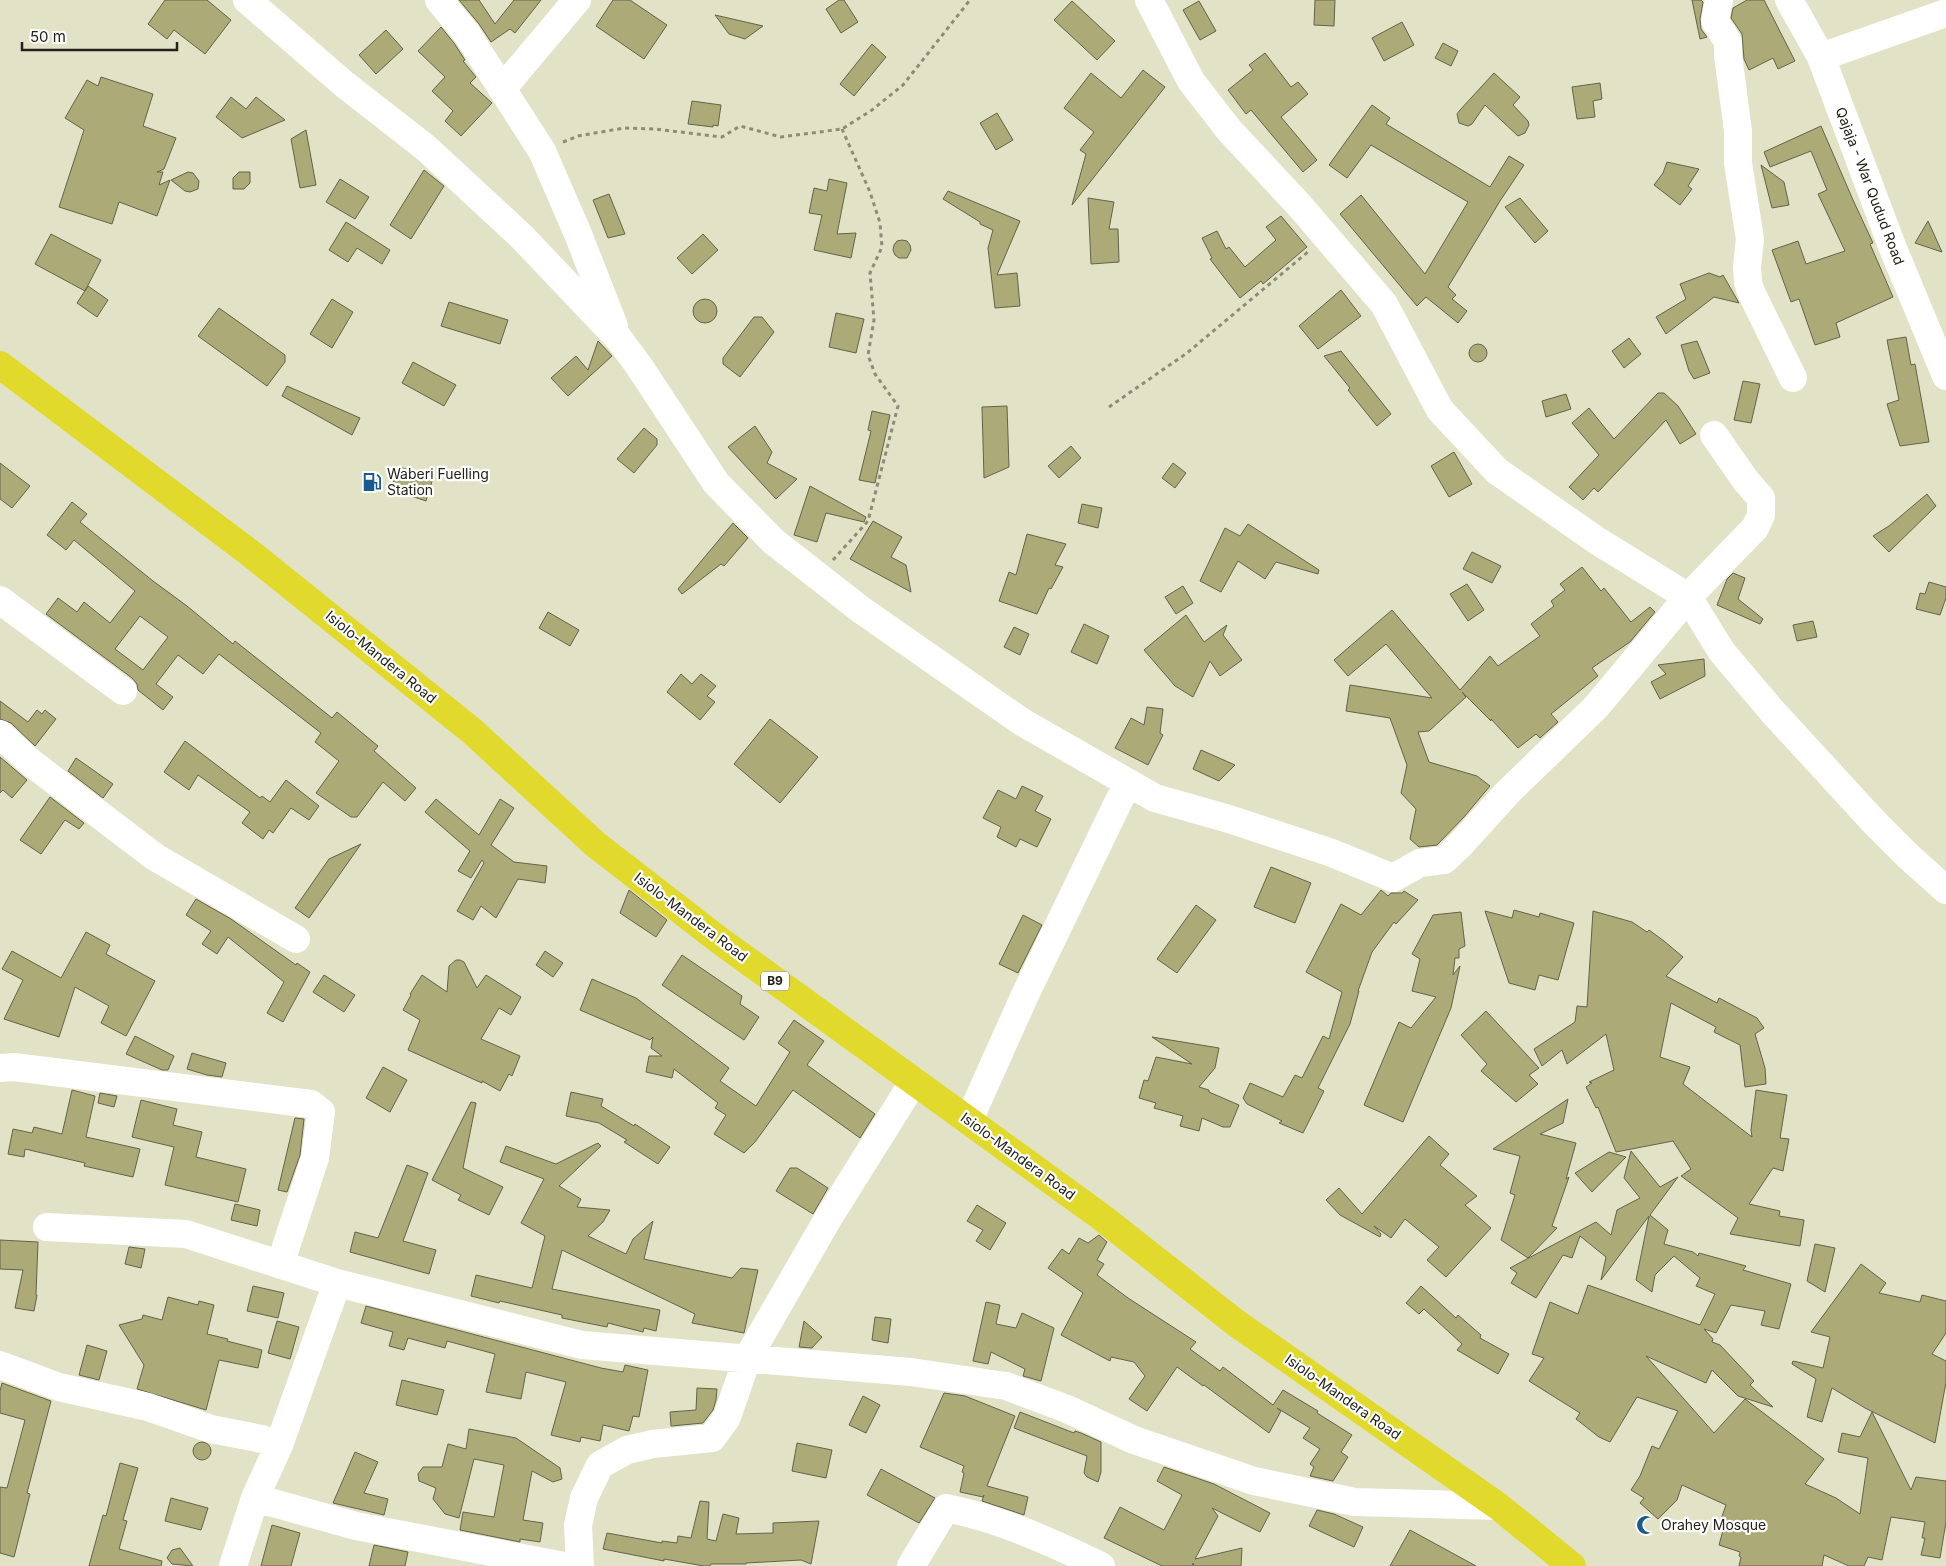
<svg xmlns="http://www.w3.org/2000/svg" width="1946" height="1566" font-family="Inter,sans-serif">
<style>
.building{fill:#acaa77;stroke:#63634c;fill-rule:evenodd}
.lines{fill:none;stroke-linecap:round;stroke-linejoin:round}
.path{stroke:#8c8c79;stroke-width:3;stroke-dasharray:4 4;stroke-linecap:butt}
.minor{stroke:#fff;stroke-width:28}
.highway{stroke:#e2d92d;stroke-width:28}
.labels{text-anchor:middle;stroke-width:4.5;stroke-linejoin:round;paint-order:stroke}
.shield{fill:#fff;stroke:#64645d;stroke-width:1}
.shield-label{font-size:12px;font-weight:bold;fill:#222218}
.street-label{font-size:14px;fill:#222218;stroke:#fff}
.poi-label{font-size:14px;fill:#222218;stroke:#fff;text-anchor:start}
</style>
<rect width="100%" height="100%" fill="#e2e2c7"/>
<path class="building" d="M165,0H207L231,20L205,54L174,30L167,39L148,24Z
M459,0H479L495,24L514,0H541L515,33L510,29L491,42L479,24Z
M613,0H630L667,25L644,59L596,26Z
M839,0H844L858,22L841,33L826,9Z
M1315,0H1335L1334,26L1314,25Z
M1692,0H1701L1703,2L1700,19L1701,29L1707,37L1700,39Z
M1747,0H1764L1795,61L1778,69L1773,58L1749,70L1744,59L1742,34L1731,18L1733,8Z
M1072,1L1115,41L1097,60L1054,20Z
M1199,1L1216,31L1200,40L1183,10Z
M715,15L763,26L745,39L729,34Z
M1402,22L1414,45L1384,61L1372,38Z
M441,27L454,43L465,60L463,61L476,77L470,83L492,103L461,136L445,121L453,111L432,91L445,77L418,51Z
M386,30L403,49L376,74L359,55Z
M1443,43L1458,51L1451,66L1435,58Z
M872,44L886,57L854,96L840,84Z
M1265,53L1291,87L1298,82L1308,94L1281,117L1317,160L1303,172L1251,110L1246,114L1228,90L1253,70L1249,65Z
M1143,70L1165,87L1072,205L1086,154L1080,150L1094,132L1064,108L1091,73L1121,98Z
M1494,73L1520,97L1513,105L1528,121L1529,125L1525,133L1518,136L1485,105L1472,124L1468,126L1459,123L1457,114L1460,110Z
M101,77L153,94L143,126L176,138L164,169L157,172H163L159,185L170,180L157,216L119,202L112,224L59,207L84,130L65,118L87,80L98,86Z
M1600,83L1602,99L1593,101L1595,117L1577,119L1572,87Z
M231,97L246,109L256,97L285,120L242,138L216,117Z
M692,101L721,105L718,126L713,125V127L688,124Z
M1372,105L1390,118L1386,124L1490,187L1509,156L1524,165L1500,201L1448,287L1456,295L1452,299L1467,311L1458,323L1426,297L1417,306L1340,214L1361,195L1425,274L1468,202L1371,145L1347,178L1329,165Z
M997,113L1013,140L996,150L980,123Z
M1821,126L1853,200L1873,243L1870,244L1893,297L1836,323L1840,337L1815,345L1799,299L1791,302L1772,250L1798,241L1806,264L1845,251L1818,194L1827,190L1811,151L1770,167L1764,152Z
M306,130L316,185L300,188L291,139Z
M1667,162L1699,169L1688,186L1692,189L1680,205L1654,185L1663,173Z
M1761,165L1784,182L1789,205L1772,208Z
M424,170L444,186L411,239L390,225Z
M188,172L193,173L199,181L198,189L190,192L185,191L171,180Z
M239,172H250V183L244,189H233V178Z
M340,179L369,197L355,219L326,202Z
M829,179L847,183L837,234L856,233L851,258L814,250L822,215L809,213L814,188L827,191Z
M948,191L1020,221L997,275L1017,273L1020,306L995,308L988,248L993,230L980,224V222L943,199Z
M609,194L625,234L608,238L593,200Z
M1088,198L1114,202L1109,229H1118L1119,262L1091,264Z
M1520,198L1548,231L1535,243L1505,207Z
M1281,216L1307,247L1263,284L1261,281L1240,298L1210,259L1212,258L1202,238L1217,231L1226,249L1229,247L1245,267L1276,240L1266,227Z
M1928,221L1942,252L1915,243Z
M346,222L390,250L382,264L357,248L348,262L329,250Z
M51,234L101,260L85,291L35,264Z
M703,234L718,250L692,274L677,258Z
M902,240L907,241L910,245L911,250L907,258H899L895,255L893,250L894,245L897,241Z
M1709,273L1720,277L1723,275L1739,303L1714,297L1666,334L1656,317L1686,299L1680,284Z
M88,286L108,300L97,317L77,303Z
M1341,290L1361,316L1318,349L1299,326Z
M693 311a12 12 0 1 1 24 0a12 12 0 1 1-24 0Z
M332,299L353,312L332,348L310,334Z
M449,302L508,320L500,344L441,326Z
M219,308L285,355V362L267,386L198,336Z
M836,313L864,319L856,353L829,347Z
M754,317H762L774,332L740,377L723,364V358Z
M1906,337L1911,365L1915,364L1929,442L1900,446L1887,404L1899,400L1887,340Z
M1629,338L1641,354L1624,368L1612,351Z
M598,341L612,356L568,396L551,378L576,356L588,370Z
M1697,341L1710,373L1694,379L1689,371L1681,345Z
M1469 353a9 9 0 1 1 18 0a9 9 0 1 1-18 0Z
M1341,351L1391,414L1377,426L1348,390L1350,388L1324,356Z
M413,362L456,385L444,406L402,383Z
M1743,381L1760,384L1751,423L1734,420Z
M287,386L360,418L352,435L282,396Z
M1658,393H1664L1678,406L1696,434L1680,444L1666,420L1598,492L1594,488L1583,500L1569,487L1599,455L1572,423L1589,408L1614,439Z
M1566,394L1571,409L1546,417L1542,401Z
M1007,406L1009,467L984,478L982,407Z
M872,411L890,415L875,483L859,480L871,431L868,430Z
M755,426L772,452L767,463L797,479L776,499L728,447Z
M644,428L657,439V445L634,473L617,459Z
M1071,446L1081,458L1059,478L1048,466Z
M1454,452L1472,484L1449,497L1431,466Z
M0,463L30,486L12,508L0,499Z
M1173,463L1186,473L1175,488L1162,478Z
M400,467L433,478L426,501L390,489Z
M810,486L866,517L864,522L826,513L817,542L794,535Z
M1927,494L1936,506L1889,552L1873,536L1889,526Z
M72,502L87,514L80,522L153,581L187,606L233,644L235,641L332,718L337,712L378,746L374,751L416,788L405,801L383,782L357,817H351L316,793L339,761L315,742L321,733L219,654L203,674L178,655L156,684L173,697L163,710L138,690L137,684L132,678L46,614L58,598L77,612L84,602L110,623L135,591L74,540L66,550L47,535ZM140,616L168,637L143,670L115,649Z
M1082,504L1102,508L1098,528L1078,523Z
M873,521L902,537L891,557L906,565L911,592L850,559Z
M733,523L748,538L724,566L721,564L682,594L678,589Z
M1248,524L1319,570L1318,574L1276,562L1265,579L1238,561L1221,592L1200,581L1225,528L1240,536Z
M1027,534L1066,544L1055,565L1063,567L1051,589L1049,588L1037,614L999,601L1009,572L1016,575Z
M1472,552L1501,566L1492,583L1463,569Z
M1582,567L1601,591L1604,588L1631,622L1650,607L1655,612L1630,642L1592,668L1598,676L1551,714L1558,722L1540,738L1536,734L1518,748L1491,719V721L1462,692L1466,697L1429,731L1418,732L1429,762L1477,776L1490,786L1464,817L1437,845L1419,847L1410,839L1416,809L1401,793L1407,765L1390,718L1346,711L1350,685L1432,698L1386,644L1348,676L1334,660L1392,610L1460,690L1490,656L1498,666L1540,636L1531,624L1554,606L1551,601L1565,590L1560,584Z
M1733,573L1745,578L1738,599L1763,619L1760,624L1717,605L1727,579Z
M1929,582L1946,587V598L1940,615L1916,609L1920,593L1925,594Z
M1467,584L1484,610L1468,621L1450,594Z
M1183,586L1193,603L1176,614L1165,597Z
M548,612L579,630L570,646L539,628Z
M1186,615L1204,642L1227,625L1223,635L1242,660L1220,676L1210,661L1193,697L1175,686L1144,650Z
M1813,621L1817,637L1797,641L1793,625Z
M1084,624L1109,636L1097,664L1071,652Z
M1014,627L1029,634L1020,655L1004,647Z
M1704,659L1705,676L1660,699L1651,682L1666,674L1658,665Z
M681,674L692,684L701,674L716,686L707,696L715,702L700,720L667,692Z
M0,701L28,722L37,710L42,714L45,710L56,719L35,746L11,723L0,719Z
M1147,707L1163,709L1160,733L1163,735L1148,765L1115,748L1131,718L1144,725Z
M770,719L818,757L780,803L734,764Z
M185,741L260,798L262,796L270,802L286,780L319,806L309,820L291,808L273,833L269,830L263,839L242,823L250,812L198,775L189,790L164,772Z
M1201,750L1235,765L1219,781L1193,769Z
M0,757L27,780L12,798L3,790L0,793Z
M76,758L113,784L103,798L68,771Z
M1022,786L1043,796L1035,811L1051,819L1037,847L1020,839L1016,847L997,837L1001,827L983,818L998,790L1016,799Z
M50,797L84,823L79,829L65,820L41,854L20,840Z
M436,799L479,835L500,799L514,808L491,845L514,862L547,866L545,883L518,879L496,918L481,906L473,920L457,911L484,863L482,860L471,878L458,871L470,851L425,812Z
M361,844L309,918L295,908L329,859Z
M1271,867L1311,883L1295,923L1254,907Z
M629,890L667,920L656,937L620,913Z
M1381,890L1388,896L1391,893H1402L1404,891L1418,900L1396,924L1394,922L1372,952L1358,991H1359L1350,1024L1318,1088L1324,1091L1303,1133L1279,1123L1282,1121L1247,1104L1243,1098L1250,1083L1283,1097L1295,1075L1302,1078L1323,1036L1329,1039L1342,992L1306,972L1341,904L1361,915Z
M196,899L231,919L296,965L297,963L310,972L283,1022L267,1013L284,982L228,937L217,954L202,944L211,931L186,915Z
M1196,905L1216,920L1177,973L1157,959Z
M1514,910L1539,917L1540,913L1574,923L1558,980L1539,975L1535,990L1509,983L1485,911L1512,918Z
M1593,911L1632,922L1647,932L1649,930L1664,941L1683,957L1666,976L1717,1003L1719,998L1757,1018L1764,1028L1755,1034L1765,1068L1766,1084L1745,1087L1740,1045L1714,1032L1716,1027L1671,1003L1660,1057L1690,1067L1683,1084L1752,1137L1751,1130L1756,1090L1787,1095L1780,1138L1789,1139L1783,1171L1773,1168L1749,1204L1780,1211L1779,1216L1804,1220L1800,1246L1730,1234L1738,1218L1681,1176L1691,1169L1673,1141L1616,1152L1598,1107L1596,1108L1586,1087L1592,1083L1589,1082L1614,1070L1606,1034L1567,1064L1562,1050L1542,1066L1534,1049L1575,1022L1577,1006L1587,1007Z
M1461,912L1465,946L1459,949V958H1455L1453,975L1460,966L1451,1008L1403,1122L1364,1105L1399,1022L1411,1028L1436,997L1412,991L1420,959L1412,954L1433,915Z
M1023,915L1042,925L1018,973L999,964Z
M86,932L110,945L106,954L155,981L126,1036L101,1023L109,1006L75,987L59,1037L4,1019L23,980L2,969L12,951L61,978Z
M545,951L563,963L553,977L536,965Z
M682,955L742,996L740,1004L759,1017L744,1040L662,985Z
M456,960H460L464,962L477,988L486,975L521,997L511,1015L499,1008L481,1039L520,1056L512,1076L509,1074L500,1091L482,1081V1083L408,1050L420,1020L403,1010L411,995L410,994L422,975L447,992L449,966Z
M324,975L355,995L344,1012L313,992Z
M592,979L636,998L729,1068L720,1081L756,1106L790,1052L778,1043L794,1020L824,1041L807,1065L875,1114L860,1138L793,1090L755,1142L744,1153L714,1134L726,1115L715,1108L718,1103L674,1069L672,1078L646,1072L649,1056H662L651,1048L653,1037L650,1040L580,1010Z
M1486,1011L1539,1068L1529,1075L1538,1084L1516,1102L1481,1071L1487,1064L1461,1035Z
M135,1036L174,1056L168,1070H162L126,1054Z
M1152,1037L1219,1048L1215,1068L1199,1087L1209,1090V1092L1239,1105L1230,1127H1223L1202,1118L1199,1131L1180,1126L1183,1116L1154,1108L1156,1103L1139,1098L1144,1080L1148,1081L1156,1057L1192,1064Z
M192,1053L226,1063L222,1077L207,1075L187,1069Z
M383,1067L407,1080L390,1112L366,1098Z
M72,1090L95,1096L86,1137L140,1149L133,1177L84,1166L85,1163L25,1149L24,1157L8,1154L13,1129L32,1133L34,1127L62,1134Z
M571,1092L603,1099L601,1106L634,1126L635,1124L670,1147L658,1164L624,1142L627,1140L599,1123L566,1116Z
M100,1093L117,1096L114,1107L98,1103Z
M1568,1099L1563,1123L1540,1134L1576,1143L1566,1179L1569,1177L1552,1226L1557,1228L1528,1258L1501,1240L1515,1195L1510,1193L1520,1156L1493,1149Z
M141,1100L177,1109L173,1125L202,1132L196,1157L246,1169L238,1202L165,1185L174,1147L132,1137Z
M471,1102L476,1103L463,1168L503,1187L489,1215L458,1200L461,1195L432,1180Z
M295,1118L304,1119L300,1155L287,1192L278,1190Z
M1429,1136L1449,1154L1440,1165L1477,1196L1465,1205L1491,1228L1446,1277L1427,1260L1439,1247L1405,1219L1391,1238L1374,1226L1381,1234L1380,1237L1340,1215L1326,1200L1339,1188L1362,1214Z
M598,1143L601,1146L559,1186L581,1199L577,1207L610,1210L603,1222L588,1236L626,1254L633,1239L653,1221L644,1259L732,1278L741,1268L758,1270L744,1333L692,1323L695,1314L562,1250L552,1289L660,1310L656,1331L644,1328L643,1332L608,1323L607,1327L562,1318V1315L500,1301L499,1303L471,1296L476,1275L532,1288L545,1236L521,1223L544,1179L500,1162L506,1146L556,1164Z
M1631,1151L1660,1187L1678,1177L1650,1215L1668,1230L1664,1244L1693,1252L1698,1256L1699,1253L1746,1266L1743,1270L1791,1284L1779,1329L1761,1325L1765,1311L1731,1305L1716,1333L1704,1329L1713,1339L1712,1342L1720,1345L1754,1381L1750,1385L1773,1407L1738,1396L1712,1370L1706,1383L1646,1356L1714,1433L1745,1399L1824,1459L1805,1484L1836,1498L1860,1514L1868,1458L1838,1452L1842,1433L1860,1437L1872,1412L1911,1490L1916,1477L1946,1481V1522L1940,1558L1921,1555L1925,1538H1922L1925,1522L1891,1517L1882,1560L1868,1557L1864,1566H1849L1824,1555L1822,1566H1739L1741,1557L1739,1556L1740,1552L1719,1545L1724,1527L1719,1525L1726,1505L1682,1485L1677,1500L1658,1519L1640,1503L1644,1498L1631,1490L1640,1476L1652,1446L1659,1449L1678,1411L1637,1397L1610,1442L1599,1437L1576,1419L1580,1413L1529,1381L1544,1358L1532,1354L1550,1302L1578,1314L1588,1285L1700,1325L1715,1294L1696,1286L1700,1278L1674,1256L1655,1275L1652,1292L1636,1280L1649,1216L1601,1280L1606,1257L1580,1236L1572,1258L1563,1255L1536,1298L1511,1283L1517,1273L1510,1268L1596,1222L1611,1235L1617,1210L1640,1198L1624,1178Z
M1609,1152L1626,1157L1592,1192L1575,1173Z
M407,1165L428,1173L403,1241L436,1250L429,1274L350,1252L355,1232L378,1238Z
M790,1168H797L828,1188L813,1214L776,1191Z
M235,1204L260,1210L257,1226L231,1220Z
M977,1205L1006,1223L990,1250L976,1241L983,1230L967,1221Z
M1099,1235L1107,1242L1097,1260L1104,1264L1097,1275L1128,1298L1196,1342L1190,1349L1220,1371L1223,1367L1273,1405L1283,1390L1318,1411L1317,1413L1352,1435L1341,1452L1348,1457L1333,1481L1310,1476L1314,1467L1310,1464L1320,1449L1303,1438L1310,1428L1277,1408L1281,1411L1269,1433L1204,1385L1203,1386L1177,1367L1147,1411L1129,1399L1145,1376L1134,1362L1111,1357L1110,1361L1061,1335L1083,1293L1048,1268L1062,1249L1069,1254L1079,1238L1088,1243Z
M0,1240L38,1242L36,1295H37L34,1311L15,1308L23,1270L0,1269Z
M1815,1244L1835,1248L1825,1292L1807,1281Z
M129,1247L145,1249L141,1268L125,1264Z
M1861,1264L1886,1283L1879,1293L1920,1302L1922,1295L1946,1301V1333L1932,1354L1946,1361V1382L1935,1443L1865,1408L1832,1388L1822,1422L1807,1417L1816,1379L1792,1364L1793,1361L1823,1368L1830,1337L1811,1332Z
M253,1286L284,1293L278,1318L247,1311Z
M1421,1286L1456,1318L1458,1315L1481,1335L1480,1338L1509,1354L1498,1374L1457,1350L1462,1344L1424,1309L1419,1314L1406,1303Z
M168,1297L198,1305L199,1301L214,1305L207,1334L228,1339L227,1341L262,1350L258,1368L219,1360L206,1410L137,1389L144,1365L119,1325L142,1319L143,1315L162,1320Z
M986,1302L1000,1305L996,1324L1016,1328L1022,1313L1054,1328L1041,1381L1023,1376L1025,1369L991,1352L988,1364L973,1361Z
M366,1306L601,1368L623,1372L625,1365L648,1370L639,1417L633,1416L629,1431L603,1425L600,1441L581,1437L580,1442L551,1435L566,1382L526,1372L521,1399L486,1392L495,1354L447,1341L445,1348L408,1338L404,1350L389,1346L393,1332L361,1323Z
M875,1317L891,1319L888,1343L872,1340Z
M277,1321L299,1327L290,1359L268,1353Z
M804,1321L822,1337L812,1348L799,1347Z
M87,1345L107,1351L99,1380L79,1375Z
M402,1380L444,1390L437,1415L396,1405Z
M2,1383L51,1401L27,1493L30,1494L14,1557L0,1553V1487L7,1488L25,1420L0,1413V1391Z
M697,1388L717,1389L716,1400L713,1410L703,1423L671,1426L670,1412L696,1410Z
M944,1393L965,1396L1015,1416L987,1486L1028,1497L1024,1515L982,1501L984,1495L983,1497L960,1492L964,1473L962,1472L964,1466L920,1447Z
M863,1396L880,1405L866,1433L849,1425Z
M1020,1412L1074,1433L1075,1431L1081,1433L1101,1442V1472L1098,1482L1087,1477L1084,1473L1087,1456L1014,1428Z
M469,1429L516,1438L560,1468L562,1479L553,1482L532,1471L523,1520L543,1523L540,1542L520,1539V1542L460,1530L463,1512L494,1517L504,1465L474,1459L459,1518L445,1514L433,1499L436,1488L419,1481L418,1474L423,1467H442L448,1444L466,1449Z
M193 1451a9 9 0 1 1 18 0a9 9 0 1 1-18 0Z
M797,1443L832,1450L826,1478L792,1471Z
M355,1452L378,1462L364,1493L388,1499L384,1515L333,1503Z
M120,1463L138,1468L123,1520L127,1521L119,1549L162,1561L161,1566H89L103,1515L106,1516Z
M1164,1467L1214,1484L1270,1513L1260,1532L1212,1508L1218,1516L1195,1559L1242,1548L1241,1566H1194L1193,1563L1192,1566H1162L1104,1538L1120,1507L1164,1530L1182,1495L1157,1481Z
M881,1469L935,1498L919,1523L867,1495Z
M171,1498L208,1508L201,1530L165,1521Z
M700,1501L709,1502L707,1539L716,1541L723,1514L739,1518L736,1534L773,1533V1523L819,1521L811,1564L801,1560L746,1563V1564H711L710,1566H704L664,1559V1561L603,1549L607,1533L662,1543V1541L677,1543L678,1536L691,1538Z
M1317,1510L1334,1514L1363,1527L1354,1547L1309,1526Z
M272,1525L300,1533L291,1566H261Z
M1410,1530L1476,1566H1390Z
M374,1545L408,1552L405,1566H369Z
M180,1548L193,1566L172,1564L167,1558L172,1550Z"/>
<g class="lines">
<path class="path" d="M563,142L578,136L624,128L655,129L722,137L740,126L781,137L842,129L872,110L903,85L970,0
M1109,407L1187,353L1309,251
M833,560L868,521L898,406L875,374L868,355L874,320L870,273L882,247L880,223L870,192L842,129"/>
<path class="minor" d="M247,0L344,84L426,148L521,236L619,339L639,366L716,483L773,541L860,609L1022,722L1155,798L1229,819L1332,853L1393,878L1420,863L1444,860L1460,845L1508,792L1596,707L1688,597L1755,528L1761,515V498L1746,481L1714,435
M439,0L467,34L542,151L578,234L614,326
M1149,0L1191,81L1229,130L1299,205L1384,304L1440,410L1497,471L1596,540L1688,597L1722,652L1772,711L1874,822L1908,856L1946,890
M1719,0L1715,21L1728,42V55L1738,131V163L1750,239L1747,267L1748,282L1751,292L1793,378
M1789,0L1821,57L1892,246L1946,376
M1821,57L1946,13
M502,89L577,0
M0,600L123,691
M0,734L29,761L155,857L296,939
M0,1068L14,1067L311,1104L321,1112L315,1158L280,1265
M969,1120L1025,995L1127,784
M47,1227L186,1234L337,1283L582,1345L911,1372L1006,1386L1067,1409L1134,1440L1254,1481L1355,1502L1498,1506
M0,1365L59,1387L148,1407L211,1429L262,1439L279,1445
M255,1498L356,1526L564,1566
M233,1566L255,1498L279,1445L337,1283
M580,1566L578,1525L584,1498L600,1465L627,1450L653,1444L712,1438L727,1417L747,1359L829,1217L914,1081
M911,1566L946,1508C1001,1519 1051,1542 1101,1566"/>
<path class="highway" d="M0,365L250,553L472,731L595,844L719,940L1100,1216L1236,1323L1498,1506L1572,1566"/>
</g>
<defs>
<g id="fuel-bare" transform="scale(1.5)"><path d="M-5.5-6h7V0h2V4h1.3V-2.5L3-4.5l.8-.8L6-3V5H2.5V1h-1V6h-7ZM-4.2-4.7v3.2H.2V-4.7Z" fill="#185b90" stroke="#fff" stroke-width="2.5" paint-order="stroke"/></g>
<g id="mosque-bare" transform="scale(1.5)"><path d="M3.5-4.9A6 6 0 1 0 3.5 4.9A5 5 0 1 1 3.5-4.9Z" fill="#185b90" stroke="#fff" stroke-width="2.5" paint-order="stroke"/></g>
</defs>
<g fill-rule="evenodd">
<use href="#fuel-bare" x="372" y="482"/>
<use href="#mosque-bare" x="1646" y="1525"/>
</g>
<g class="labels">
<rect class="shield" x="761" y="971.5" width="28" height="19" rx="4"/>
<g class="shield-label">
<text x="775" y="985">B9</text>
</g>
<g class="street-label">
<text transform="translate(1870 186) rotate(69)" y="5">Qajaja - War Qudud Road</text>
<text transform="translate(381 657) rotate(39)" y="5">Isiolo-Mandera Road</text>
<text transform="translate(691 917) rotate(37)" y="5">Isiolo-Mandera Road</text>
<text transform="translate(1018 1156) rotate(36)" y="5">Isiolo-Mandera Road</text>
<text transform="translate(1343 1397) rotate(35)" y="5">Isiolo-Mandera Road</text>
</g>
<g class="poi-label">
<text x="387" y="479">Waberi Fuelling<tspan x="387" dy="16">Station</tspan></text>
<text x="1661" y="1530">Orahey Mosque</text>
</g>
</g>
<path d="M22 42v8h155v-8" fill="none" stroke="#222218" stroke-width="2.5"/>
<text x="30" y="42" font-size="15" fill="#222218" stroke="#ffffff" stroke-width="4" paint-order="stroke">50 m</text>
</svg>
